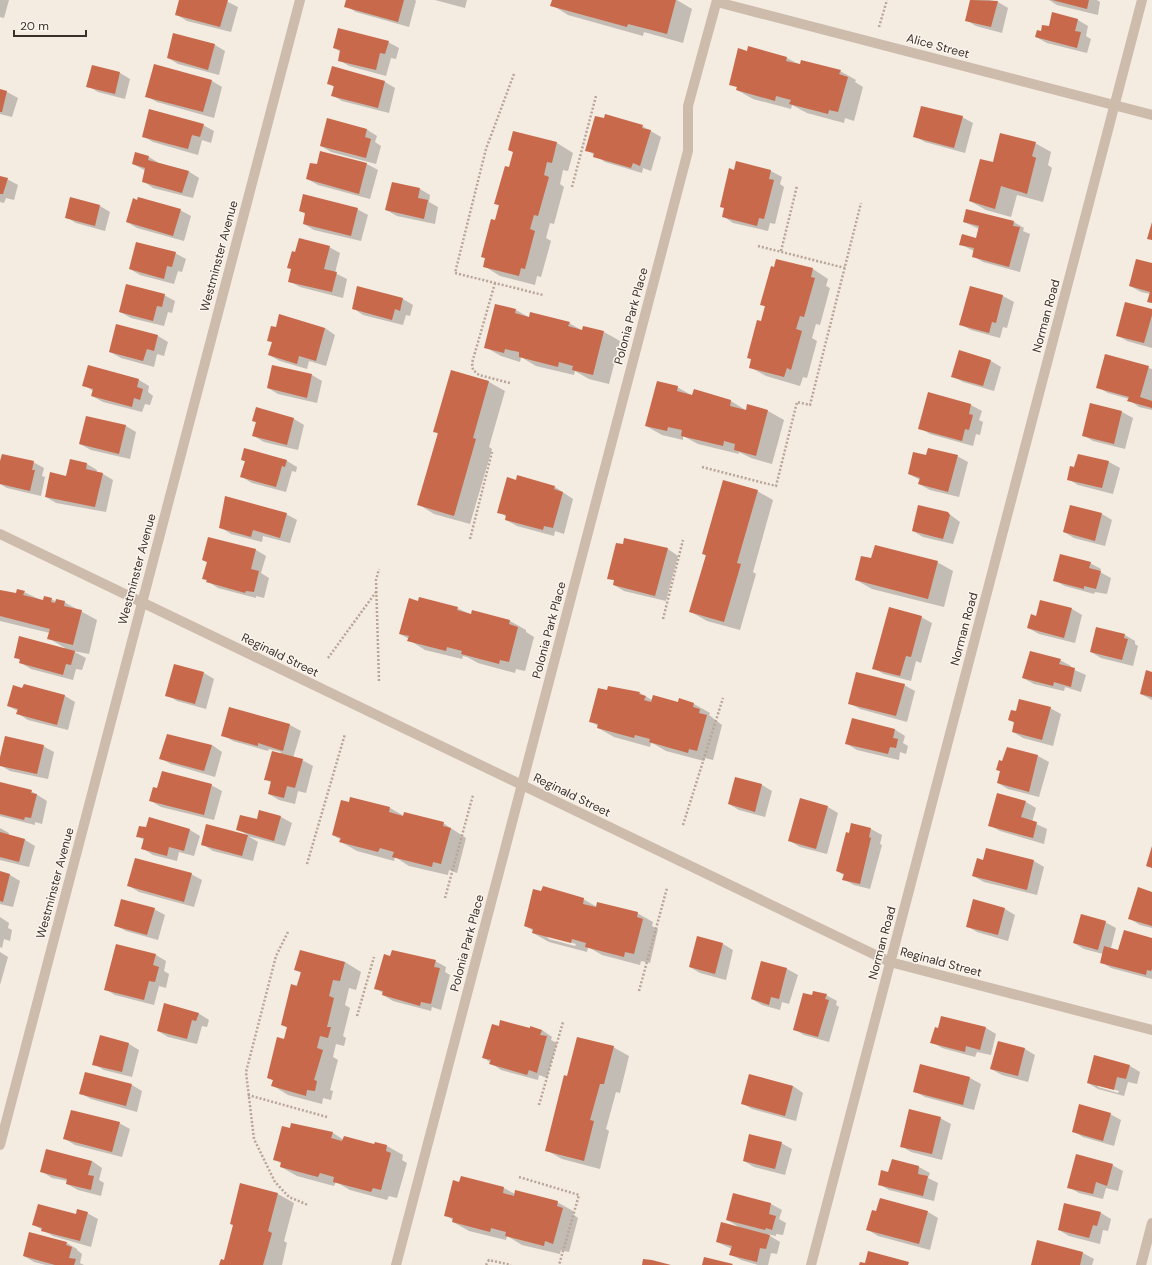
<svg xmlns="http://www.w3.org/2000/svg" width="1152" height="1265" font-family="'DM Sans',sans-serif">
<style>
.shadow{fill:#0003;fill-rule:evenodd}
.building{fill:#c8694b}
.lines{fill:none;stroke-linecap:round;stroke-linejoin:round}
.path{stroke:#b9a596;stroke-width:2.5;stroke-dasharray:2 2;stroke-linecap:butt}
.minor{stroke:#cdbbac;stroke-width:10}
.labels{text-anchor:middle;stroke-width:3;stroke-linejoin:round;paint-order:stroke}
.street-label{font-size:12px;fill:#3b302b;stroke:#fbf5ee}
</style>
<rect width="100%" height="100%" fill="#f4ebe1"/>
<path class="shadow" d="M0,0H9L4,18L0,17Z
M180,0H224L238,7L231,32L187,21L177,15Z
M347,0H415L416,1L409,27L356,12L346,6Z
M435,0H467L465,8Z
M553,0H677L692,9L683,43L644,32L643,36L568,15L552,5Z
M971,0H990L998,2L1008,8L1002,33L976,26L966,20Z
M1049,0H1097L1100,2L1098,15L1057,5Z
M1053,14L1078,20L1088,26L1086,36L1091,39L1087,53L1047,43L1036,37L1049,27Z
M388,42L399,48L396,59L391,58L386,76L349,66L339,60L341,52L334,48Z
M215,45L225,51L219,75L178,64L168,58Z
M787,58L800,65L840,71L856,80L855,82L863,87L854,121L845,118L844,123L807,113L792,105L791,109L753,99L737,90L738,88L730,84Z
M120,73L130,79L125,99L98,92L88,86Z
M212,81L222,87L214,118L157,102L146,96Z
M385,82L395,88L389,113L342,101L332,95L334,87L328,83Z
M0,90L7,92L18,98L12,117L0,114Z
M962,117L973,123L965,153L925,142L914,136Z
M203,125L214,131L211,143L202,140L198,155L153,142L143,136Z
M642,126L661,137L651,171L643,168L642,173L605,162L587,150Z
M366,129L377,136L375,142L381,146L376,164L331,152L321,146Z
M514,132L557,143L573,153L568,171L563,170L560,184L564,187L554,224L550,223L546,238L551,241L541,277L537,276L535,285L500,276L484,266L486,259L482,257L496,222L500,206L496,204L510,168L514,152Z
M1035,143L1051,152L1048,165L1052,168L1043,202L1017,195L1011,217L986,210L970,201L993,164Z
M321,152L367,164L378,170L370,199L318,185L307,179L317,166Z
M149,157L159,163L188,171L199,178L193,198L153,188L143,181L146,171L133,164Z
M737,162L771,171L782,177L780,184L784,187L775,224L770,223L768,231L733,223L723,216L725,209L721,206L735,171Z
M0,177L7,179L18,185L14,200L6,198L4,203L0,202Z
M420,189L430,195L429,202L438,207L435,224L397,216L386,210Z
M71,198L100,206L110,212L105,231L76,223L66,217Z
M357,209L368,215L361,241L314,230L304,224L306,214L300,211Z
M180,210L191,216L184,241L137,228L127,222Z
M964,222H1014L1024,228L1023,231L1030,234L1020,272L983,262L973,256L974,251L960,244L976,239L979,229Z
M329,247L340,253L335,273L347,279L343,298L300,287L289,281L296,253Z
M175,253L186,259L182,272L178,271L174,284L140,275L130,269Z
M1152,264V303L1149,301L1150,294L1141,292L1130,286Z
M813,269L828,279L826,286L830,288L820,325L816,324L812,338L817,341L807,378L803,377L800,386L766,376L750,367L752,360L748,357L762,322L766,307L762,305Z
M970,287L1003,296L1014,302L1007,328L1003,327L1000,338L971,330L960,324Z
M164,295L175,301L172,313L168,312L164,326L131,318L120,312Z
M403,299L413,305L410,316L406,315L403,325L363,315L353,308Z
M516,310L530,318L569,323L583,331L604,332L620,341L609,384L589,379L575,371L574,375L536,366L521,357L520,362L501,356L485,347Z
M1152,310V348L1127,341L1117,335Z
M325,328L335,335L326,366L309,361L307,369L280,361L269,355L273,343L268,340Z
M158,336L168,342L164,356L157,354L154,367L121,358L110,352Z
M1106,355L1152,369V410L1139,407L1129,400V399L1108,393L1097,387Z
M991,361L1001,367L994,391L963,382L952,376Z
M89,366L139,380L149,386L148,392L153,396L150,405L145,404L142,412L103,402L92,396L93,391L84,385Z
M452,371L489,382L505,391L489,447L492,449L470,524L434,514L418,504L438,434L434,431Z
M312,375L322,381L317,403L278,394L268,388Z
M677,387L693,396L694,390L731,401L747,411H768L784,420L772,464L751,458L739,452V454L698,444L683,436V440L662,435L646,426Z
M929,394L971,405L982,411L979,420L983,422L980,435L976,434L973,446L930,434L920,428Z
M1091,404L1122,412L1133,418L1125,449L1093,441L1083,435Z
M87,417L126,426L136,432L130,459L91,450L80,444Z
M294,419L304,425L298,450L264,442L254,436L257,423L253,421Z
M1078,455L1109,462L1120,468L1113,494L1078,485L1068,479L1075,469Z
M957,456L968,462L959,497L930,490L919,484L920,480L909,474Z
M242,460L287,461L297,467L296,472L292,471L286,492L252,483L242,477L246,462Z
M33,462L44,468L42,476L45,477L41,496L7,488L0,484V465Z
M87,464L97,470L96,473L103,474L113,480L106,512L56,503L46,497L67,477Z
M555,487L573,499L564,534L555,531L554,536L517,526L506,520L507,517L499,512Z
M757,491L773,500L753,572L756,574L740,630L707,621L691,612L706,556L703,554Z
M1071,506L1102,514L1112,520L1105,546L1074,538L1064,532Z
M948,513L960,522L953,544L923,537L913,531Z
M286,514L297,520L290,543L263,536L262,542L231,534L220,527Z
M625,540L668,549L678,556L666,601L624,591L614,585L615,581L609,578Z
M256,550L266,556L261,573L269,578L264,598L256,596V598L218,588L203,578L208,563L203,560Z
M872,559L937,562L953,571L944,607L872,589L856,580Z
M1090,563L1101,569L1100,572L1111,578L1107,594L1095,592L1094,594L1065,586L1054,580Z
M0,591L16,594L24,592L43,601L51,599L57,602H64L97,620L89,654L73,651L86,658L82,670L76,669L73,680L31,669L21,663V661L15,657L65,648L48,638L50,633L0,621Z
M418,602L457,608L472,615L473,611L510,621L526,630V632L534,637L525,671L516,669L515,673L478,663L467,657L463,656L462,659L425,650L409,640V639L400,634Z
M1072,609L1082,615L1075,643L1039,634L1028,628L1037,617Z
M921,617L932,623L921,663L916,661L911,681L884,674L873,668Z
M1097,628L1125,635L1135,641V644L1138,646L1133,666L1101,658L1091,652Z
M1060,660L1071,666L1070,668L1086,675L1081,692L1065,687L1064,691L1034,684L1023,678Z
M204,673L214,679L206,709L177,701L167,695Z
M1152,673V700L1141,694Z
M24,685L65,696L75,702L68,730L28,720L17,713L18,711L8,706L23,689Z
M904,685L915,691L907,722L860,709L849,703Z
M607,691L640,693L652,700L678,703L679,700L694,704L710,713L709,715L722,725L713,760L705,758L704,761L666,751L654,744L651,743L650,747L614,737L598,728V726L590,721Z
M230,708L290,725L301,731L293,758L302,760L313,766L306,793L298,791L295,804L279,800L269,794L272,783L265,779L281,752L269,749L268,751L233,741L222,735Z
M1050,708L1061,714L1053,746L1023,738L1013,732L1015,723L1009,720L1016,712Z
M894,729L905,736L903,743L908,746L906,754L900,752L899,760L857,750L847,744Z
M212,745L222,752L215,777L171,764L160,758Z
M43,746L54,752L48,779L10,771L0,765V761Z
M1007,748L1038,756L1049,762L1039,797L1008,789L998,783L1001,772L998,770L1003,763Z
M736,778L762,785L772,791L765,817L739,810L729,804Z
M0,783L31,791L47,801L42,824L35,822V825L0,816Z
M211,785L222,791L214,820L161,807L151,801L158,789Z
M1026,802L1036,808L1032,822L1047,829L1044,844L1000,831L989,825Z
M828,807L838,813L827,854L800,847L790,841Z
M390,808L404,816L443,823L466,838L457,873L449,870L448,875L409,866L395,857L394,861L357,851L341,842V840L333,835Z
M260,811L281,817L292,823L285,846L248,836L258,842L253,861L213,851L202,844L248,835L237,829L257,821Z
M852,824L871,829L882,835L880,844L882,845L870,889L854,885L843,879L844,875L837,871Z
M0,828L9,833L8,836L25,840L35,846L29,867L0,860Z
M190,830L200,836L194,856L179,852L177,861L153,855L142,848L144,840L137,836Z
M986,850L1034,861L1044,867L1037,895L984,882L973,876L984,861Z
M0,872L10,875L20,881L13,907L0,904Z
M191,874L202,880L194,907L139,892L129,886Z
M542,893L583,899L597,907L637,913L653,922L652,926L658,929L650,963L641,961L640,965L602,955L588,947L587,952L549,942L533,933L534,931L525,926ZM546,936L576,944L575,946L549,939Z
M1152,893V928L1140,925L1130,919Z
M974,901L1005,909L1015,915L1008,941L977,932L967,926Z
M154,909L165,915L158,940L126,931L115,925Z
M0,917L9,923L8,928L12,930L10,941L4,939L2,948L0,947Z
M1105,922L1116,928L1111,948L1119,951L1152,939V979L1111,968L1101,962L1103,954L1084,949L1074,943Z
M698,937L723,944L733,950L726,980L700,973L690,967Z
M116,945L156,955L166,961L164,971L169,974L166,988L159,986L154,1005L115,995L105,989Z
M301,951L345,962L361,972L356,990L349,988L345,1005L350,1008L343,1036L346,1038L344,1046L336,1044L333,1057L338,1060L330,1090L333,1091L331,1100L323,1098L322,1104L288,1095L272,1085L274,1081L269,1078L284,1040L288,1028L282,1025L301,973L296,970Z
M0,952L8,957L0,985Z
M391,957L435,961L446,967L445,972L450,975L441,1010L432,1007L431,1011L393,1001L383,995V993L375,988Z
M762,962L787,969L798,975L789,1004L782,1002L780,1010L762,1005L752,999Z
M826,995L837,1001L836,1005L839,1007L829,1042L804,1035L794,1029Z
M198,1013L209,1020L207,1027L202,1026L197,1044L168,1037L158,1031Z
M986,1028L996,1034L991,1055L977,1052L975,1057L942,1048L932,1042L939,1029Z
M530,1029L542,1030L552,1037L551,1040L557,1043L547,1078L539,1075L538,1080L501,1070L484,1058Z
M101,1037L129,1044L139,1050L132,1077L104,1070L94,1064Z
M998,1042L1025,1049L1035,1055L1028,1082L1002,1075L991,1069Z
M613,1047L629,1056L620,1093L616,1092L606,1129L609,1131L600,1169L562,1159L546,1150L568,1077Z
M921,1065L970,1078L981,1084L974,1110L925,1097L914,1091Z
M1130,1066L1140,1072L1137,1084L1128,1082L1124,1096L1098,1089L1088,1083ZM1098,1085L1119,1091L1118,1093L1098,1087Z
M749,1075L793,1086L803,1093L796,1121L752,1109L742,1103Z
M132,1085L142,1091L137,1112L91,1099L80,1093Z
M1110,1114L1121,1120L1114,1146L1083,1137L1073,1131Z
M940,1118L951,1124L942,1160L911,1152L901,1146Z
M119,1123L130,1129L122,1157L75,1145L65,1139Z
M291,1129L333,1133L344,1140L387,1146L403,1155L402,1160L407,1163L397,1198L389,1196L387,1200L350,1190L336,1182L334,1186L297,1176L281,1167L282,1164L274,1159Z
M781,1143L792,1149L785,1175L754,1167L744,1161Z
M892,1160L919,1167L930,1173L928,1178L938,1183L934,1201L889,1190L879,1184L889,1173Z
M92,1161L102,1168L99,1180L104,1183L101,1196L78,1190L67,1184L68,1181L52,1178L41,1171Z
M1112,1165L1123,1171L1118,1191L1106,1188L1103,1199L1079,1193L1068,1187Z
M241,1184L278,1194L294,1203L284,1241L287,1243L282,1265H220L225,1261L234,1225Z
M504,1188L515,1194L557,1202L573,1211V1214L578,1218L569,1252L561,1250L560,1254L522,1245L507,1236L506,1240L469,1231L453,1222V1220L445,1215Z
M734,1194L771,1204L782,1210L779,1219L786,1223L783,1235L776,1234V1236L767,1234L780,1242L777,1254L771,1253L768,1265H758L741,1260L730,1254L732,1249L717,1242L741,1228L727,1220Z
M880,1200L928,1212L938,1218L930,1250L878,1236L868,1230L877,1212Z
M87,1213L98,1219L91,1247L53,1236L34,1225Z
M1101,1213L1111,1219L1108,1231L1103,1230L1100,1244L1069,1236L1059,1230Z
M1038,1241L1083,1253L1094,1259L1092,1265H1032Z
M67,1243L77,1249V1250L82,1254L80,1263L84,1265H46L34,1262L24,1256Z"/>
<path class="building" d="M179,0H228L220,27L175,15Z
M346,0H404L398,22L344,7Z
M552,0H676L667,34L628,24L627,27L550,6Z
M970,0L998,1L991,27L965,21Z
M1052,0H1089L1087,9Z
M1052,12L1078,19L1075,31L1081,32L1077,48L1035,37L1037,30L1041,31L1042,25L1049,26Z
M338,28L389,41L385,54L380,53L376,70L338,61L340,50L333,48Z
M173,33L215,44L208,70L167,58Z
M748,46L787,57L786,61L800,64L801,60L841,70L839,74L848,77L838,112L829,110L828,114L789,104L791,100L776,96L775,101L736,90L737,87L729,85L738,48L747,51Z
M154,64L212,80L203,112L145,97Z
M92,65L120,72L115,94L86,87Z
M332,66L385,81L378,108L331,96L334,86L327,84Z
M0,89L7,91L2,112H0Z
M921,106L963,116L954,148L913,137Z
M149,109L204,124L200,137L192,135L188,149L142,137Z
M605,114L643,125L642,128L651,130L640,166L633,163L631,168L593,157L594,153L585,151L595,116L604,118Z
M327,118L367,129L365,137L371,139L366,158L320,146Z
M513,131L557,142L552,163L547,162L544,175L549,177L538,216L534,215L530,229L535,231L525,269L521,268L519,276L483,267L485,258L481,257L491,219L495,220L499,205L494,204L505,166L509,167L513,152L508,150Z
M1000,133L1036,142L1032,156L1036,158L1027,194L1001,186L995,209L969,201L980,159L993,162Z
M320,151L367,163L359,194L306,179L310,163L317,164Z
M135,152L149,156L148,160L189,171L182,193L142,182L145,168L132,164Z
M736,161L771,170L769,179L774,180L764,219L759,218L757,226L722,217L724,208L720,207L729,168L734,170Z
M0,176L8,178L3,194H0Z
M392,182L420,188L418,198L428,200L424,219L385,210Z
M303,194L358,208L351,236L303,224L305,213L299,211Z
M70,197L100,205L95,226L65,218Z
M138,197L181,209L173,236L126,222L133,198L137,200Z
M966,209L1014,221L1013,226L1020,227L1009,267L972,257L974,248L959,245L962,234L976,238L979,226L963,222Z
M1152,222V240L1147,239Z
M299,238L330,246L324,269L337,272L332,292L288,282L291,269L287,268L292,251L295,252Z
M136,242L176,252L172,267L167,266L164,279L129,269Z
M776,259L813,268L811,277L815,278L804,317L800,316L796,329L802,331L791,370L787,368L784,377L749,368L751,359L747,358L757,320L761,321L765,306L760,305L771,266L774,267Z
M1136,259L1152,263V303L1147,302L1150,292L1129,286Z
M126,284L165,294L162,307L157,306L153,321L119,312Z
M357,286L403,298L400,311L395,309L392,320L352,309Z
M970,286L1003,295L996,323L992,322L989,333L959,325Z
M1125,302L1152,309V315L1144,343L1116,336Z
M495,304L516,309L515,313L529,317L530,312L570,322L568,326L582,330L583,326L604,331L593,375L572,370L573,366L559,362L558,367L519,357V352L505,349L504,353L484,348Z
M279,314L325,328L316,361L299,356L297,364L268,355L272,342L267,341L271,326L276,327Z
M116,324L158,335L154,351L147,349L143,361L109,352Z
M959,350L991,360L983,386L951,377Z
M1105,354L1149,366L1140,397L1152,401V408L1127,401L1129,397L1096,388Z
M88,365L139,379L137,387L143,389L140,400L134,398L132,407L91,396L93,389L82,386Z
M272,365L312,374L307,398L267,388Z
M451,370L489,381L473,438L476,439L454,516L417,505L438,433L433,432Z
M657,381L678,386L677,391L692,395L694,389L731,400L730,406L746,410L747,404L768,410L756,456L734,450L735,444L724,441L723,446L681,436L682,430L668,427L667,431L645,426Z
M928,392L971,404L969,414L973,415L969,430L965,429L962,441L918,429Z
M1090,403L1122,411L1114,444L1082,436Z
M256,407L294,418L287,445L252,436L256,422L252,421Z
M86,416L126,425L119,454L79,444Z
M244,448L287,460L285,467L282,466L276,487L240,477L245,461L241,460Z
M928,448L958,455L948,492L918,484L920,478L908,474L913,452L926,455Z
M2,454L34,461L32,470H35L30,491L0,484V461Z
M1078,454L1109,461L1102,488L1067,480L1070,466L1074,467Z
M70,459L87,463L86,469L103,473L95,507L45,497L50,472L66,476Z
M517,475L555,486L554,489L563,492L553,528L544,526L543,530L505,520L506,515L497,513L507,477L516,480Z
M723,480L758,490L737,563L741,564L724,622L689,612L706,555L702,554Z
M225,496L287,513L280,538L253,530L251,537L219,528Z
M918,505L948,512L950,515L943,539L912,531Z
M1070,505L1102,513L1095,541L1063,532Z
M208,537L256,549L251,569L259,571L254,592L246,591L245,593L206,582L207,580L202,579L207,562L202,560Z
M624,538L668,548L655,596L613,585L614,580L607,579L616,543L623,544Z
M875,545L938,561L928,599L855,580L861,556L871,558Z
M1060,554L1091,562L1089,568L1101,571L1096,589L1084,586V589L1053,581Z
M17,589L25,591L23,595L43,600L44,596L52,598L51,602L55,603L56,599L65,601L64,606L82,610L73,645L47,639L50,629L0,616V590L16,593Z
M419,597L458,607L457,610L471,614L472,610L510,620L509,624L518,627L509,662L500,660L499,664L461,654L462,651L447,647L446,651L407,641L409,636L399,634L409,598L418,601Z
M1040,600L1072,608L1064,638L1027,628L1031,614L1036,616Z
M889,607L922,616L911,657L906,656L900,676L872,669Z
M1096,627L1125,634L1124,638L1128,639L1122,660L1090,652Z
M19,636L75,651L71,665L66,664L63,675L19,663L20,659L14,658Z
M1030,651L1061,659L1059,664L1075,668L1071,687L1054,682L1053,686L1022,678Z
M174,664L204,672L195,704L165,696Z
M1146,670L1152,672V697L1140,694Z
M856,672L905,684L896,716L848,704Z
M24,684L65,695L57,725L16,714L18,709L7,706L13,685L22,688Z
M608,686L640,692L639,694L646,696L644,700L651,702L653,695L678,702L679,698L694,703L693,707L700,709L699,713L707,715L697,751L689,749L688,753L649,742L650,739L635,735L634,738L597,728L598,724L589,722L598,688L607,690Z
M1019,699L1051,707L1042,740L1012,732L1014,722L1008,720L1011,710L1016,711Z
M229,707L290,724L283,751L258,743V746L221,736Z
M852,718L895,729L893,738L898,739L896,748L890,747L888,754L845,744Z
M167,734L212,745L204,771L159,759Z
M5,736L44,745L37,774L0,766V757Z
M1007,747L1038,755L1029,792L997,783L1000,771L996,770L999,760L1002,761Z
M272,751L303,759L295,788L287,786L284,798L268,794L271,781L264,780Z
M162,771L212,784L204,815L149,801L153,787L157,788Z
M735,777L762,784L755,812L728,804Z
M0,782L32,790L31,793L37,794L31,818L25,817L24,820L0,814Z
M997,793L1026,801L1021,817L1037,822L1033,838L988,826Z
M350,797L390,807L389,812L403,816L404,812L444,822L443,826L451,828L441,864L433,862L432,867L392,857L394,852L380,848L378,852L339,842L341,838L332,835L341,800L349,802Z
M800,798L828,806L816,849L788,841Z
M259,810L281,816L274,841L236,830L240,815L257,819Z
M149,817L190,829L184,851L169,847L167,856L141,849L144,838L136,837L139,826L146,827Z
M851,823L871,828L869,837L871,838L860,884L842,880L844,874L836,871L846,832L849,833Z
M206,824L248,835L242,856L201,845Z
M0,832L25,839L19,862L0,857Z
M1152,846V868L1146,866Z
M986,848L1034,860L1027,890L972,876L977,858L983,860Z
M135,858L192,873L184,902L127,886Z
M0,871L10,874L3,902L0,901Z
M543,886L584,898L583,904L596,907L597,902L638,912L637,917L643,919L634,954L625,952L624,957L585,947L586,943L572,939L571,943L532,933L533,929L524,926L533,889L541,891Z
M1138,887L1152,892V926L1128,919Z
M121,899L155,908L147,935L114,926Z
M973,899L1005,908L998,935L966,927Z
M1081,914L1106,921L1098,950L1073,943Z
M1124,930L1152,938V969L1151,971L1147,970L1146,975L1100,963L1104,946L1118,950Z
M697,936L723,943L715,974L689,967Z
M116,944L156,954L153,965L159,967L155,982L149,981L144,1000L104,990Z
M300,950L345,962L340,981L333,980L329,996L334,998L327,1027H331L328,1038L320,1036L317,1048L323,1050L314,1080L317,1081L315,1091L307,1090L306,1096L271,1086L273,1080L267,1078L277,1037L284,1039L287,1027L281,1025L291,984L297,986L301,972L294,970Z
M392,950L436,960L434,967L440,968L431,1004L421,1002L420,1006L382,995L383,991L374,989L384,954L390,956Z
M761,961L787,968L779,999L771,997L769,1005L751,999Z
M813,991L827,994L825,999L829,1000L818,1037L793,1030L803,993L812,995Z
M164,1003L199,1013L196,1021L192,1020L187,1039L157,1031Z
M941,1016L986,1027L980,1050L966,1046L965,1052L930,1043L935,1027L938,1028Z
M500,1020L530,1028V1026L542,1030L540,1035L547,1036L537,1073L529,1070L527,1075L489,1064L491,1060L482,1058L492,1024L499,1026Z
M100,1035L129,1043L122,1072L92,1065Z
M577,1037L614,1046L604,1084H600L590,1120L594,1121L584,1161L545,1151L564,1075L567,1076Z
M998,1041L1025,1048L1018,1076L990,1069Z
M1094,1055L1130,1065L1126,1079L1117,1077L1114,1090L1087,1083Z
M920,1064L970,1077L963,1105L913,1092Z
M85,1072L132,1084L126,1106L79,1094Z
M749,1074L793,1086L785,1116L741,1104Z
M1079,1104L1111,1113L1103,1141L1072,1132Z
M909,1109L941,1117L932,1154L900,1147Z
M71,1110L120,1122L112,1152L63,1139Z
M291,1123L333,1132L331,1138L342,1141L344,1136L374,1144L375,1142L387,1145L386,1151L391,1153L381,1190L373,1188L371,1192L333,1182L334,1177L320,1173L318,1177L280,1167L281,1162L273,1160L282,1126L290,1128Z
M749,1134L782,1142L775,1169L743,1161Z
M46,1149L92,1161L88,1175L94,1176L91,1190L66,1184L67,1179L40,1172Z
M1076,1154L1113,1164L1107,1186L1096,1182L1093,1194L1067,1188Z
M892,1159L919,1166L918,1174L928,1176L923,1196L878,1185L881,1170L888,1172Z
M461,1176L504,1187L503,1193L514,1196L515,1190L558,1201L557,1206L563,1208L553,1244L545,1241L544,1246L505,1236L506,1232L491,1228L490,1232L452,1222L453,1218L444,1216L453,1180L459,1182Z
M240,1183L278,1193L268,1231L272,1233L263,1265H219L221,1259L224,1260L233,1225L230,1224Z
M733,1193L771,1203L769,1214L776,1216L772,1230L766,1228L765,1230L726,1220Z
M880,1198L928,1211L919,1244L866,1230L872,1210L876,1211Z
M1064,1203L1101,1212L1097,1226L1093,1225L1089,1238L1058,1230Z
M38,1204L76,1214L77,1209L88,1212L80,1241L41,1231L42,1228L32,1225Z
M721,1222L770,1235L766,1249L760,1248L757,1262L729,1255L732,1246L716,1242Z
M29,1232L67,1242L66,1245L72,1247L69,1258L76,1259L74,1265H55L23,1256Z
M1037,1240L1083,1252L1080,1265H1031Z
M868,1251L909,1262L908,1265H859L860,1262L865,1263Z
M704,1257L733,1264L732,1265H702Z
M643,1259L652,1260L671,1265H642Z"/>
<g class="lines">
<path class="path" d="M879,27L887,0
M514,74L486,149L455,273L543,295
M572,187L596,96
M758,246L845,268
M781,251L797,186
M495,283L472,363L473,370L479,375L510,383
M702,467L776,486L797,402L810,405L861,203
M470,539L492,452
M663,619L683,540
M328,658L376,592
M379,681L376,580L379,569
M683,825L723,698
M307,864L345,734
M445,898L473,795
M288,932L276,956L246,1072L254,1139L275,1182L289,1197L308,1205
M639,991L667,888
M357,1016L374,957
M248,1095L327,1117
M539,1105L563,1022
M519,1177L579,1195L559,1265
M486,1265L489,1260L511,1265"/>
<path class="minor" d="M717,2L1152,115
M0,534L890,962L1152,1030
M0,1145L300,0
M396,1265L688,151V106L717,0
M811,1265L1142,0
M1141,1265L1152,1223"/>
</g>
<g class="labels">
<g class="street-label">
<text transform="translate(938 46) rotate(15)" y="4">Alice Street</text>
<text transform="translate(219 256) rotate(-75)" y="4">Westminster Avenue</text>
<text transform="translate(631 316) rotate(-75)" y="4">Polonia Park Place</text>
<text transform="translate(1046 316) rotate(-75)" y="4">Norman Road</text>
<text transform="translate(137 569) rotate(-75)" y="4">Westminster Avenue</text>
<text transform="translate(964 629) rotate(-75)" y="4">Norman Road</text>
<text transform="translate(549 630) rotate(-75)" y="4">Polonia Park Place</text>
<text transform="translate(280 655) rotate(26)" y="4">Reginald Street</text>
<text transform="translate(572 795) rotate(26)" y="4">Reginald Street</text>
<text transform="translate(55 883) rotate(-75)" y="4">Westminster Avenue</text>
<text transform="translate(467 943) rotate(-75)" y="4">Polonia Park Place</text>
<text transform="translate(882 943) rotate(-75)" y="4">Norman Road</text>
<text transform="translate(941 962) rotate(15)" y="4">Reginald Street</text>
</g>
</g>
<path d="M14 30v6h72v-6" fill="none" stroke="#3b302b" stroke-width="2"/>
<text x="20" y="30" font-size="12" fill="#3b302b" stroke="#fbf5ee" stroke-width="3" paint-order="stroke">20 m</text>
</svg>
